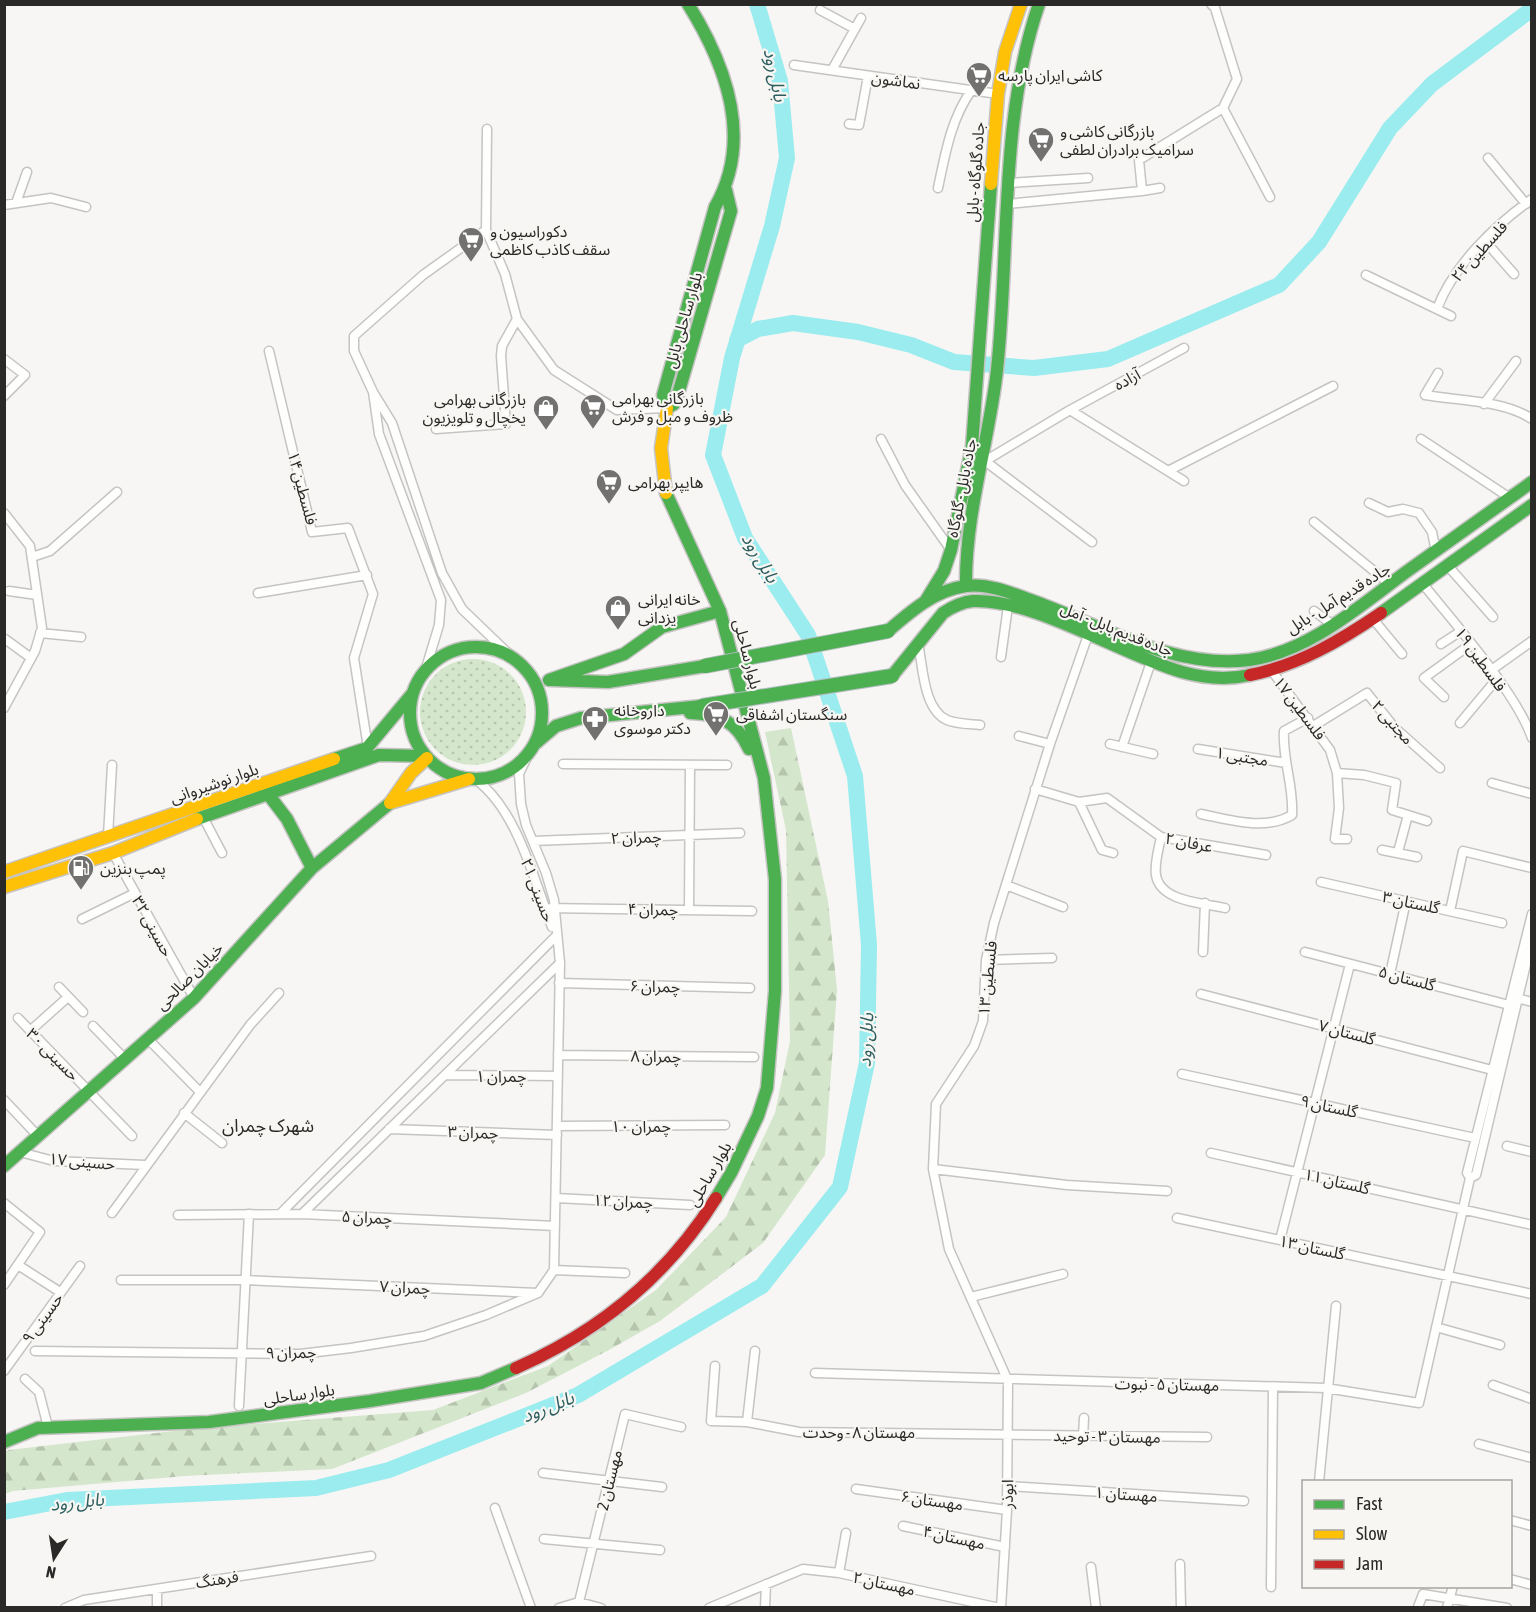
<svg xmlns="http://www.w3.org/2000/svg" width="1536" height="1612" font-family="'Asap Condensed','Noto Sans Arabic',sans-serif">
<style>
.grass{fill:url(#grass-dots)}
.forest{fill:url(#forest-firs)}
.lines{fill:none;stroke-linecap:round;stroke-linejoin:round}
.river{stroke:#9becee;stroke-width:16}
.street-casing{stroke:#c5c4c3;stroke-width:11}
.fast-casing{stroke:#c5c4c3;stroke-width:15}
.slow-casing{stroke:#c5c4c3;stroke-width:15}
.jam-casing{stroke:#c5c4c3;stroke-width:15}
.street{stroke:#fefefd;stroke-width:8}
.fast{stroke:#4caf50;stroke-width:12}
.slow{stroke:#ffc107;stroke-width:12}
.jam{stroke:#c62828;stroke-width:12}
.fast-bridge-casing{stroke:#b2bdc0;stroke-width:16;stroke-linecap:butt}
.fast-bridge{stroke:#4caf50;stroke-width:14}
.labels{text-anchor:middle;stroke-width:4.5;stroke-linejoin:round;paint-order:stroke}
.poi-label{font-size:16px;fill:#2a2928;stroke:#f8f6f3;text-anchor:start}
.street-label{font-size:16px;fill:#2a2928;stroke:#f8f6f3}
.water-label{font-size:18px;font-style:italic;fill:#2c5e5f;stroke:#f8f6f3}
.neighbourhood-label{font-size:18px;fill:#2a2928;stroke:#f8f6f3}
</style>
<defs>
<pattern id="grass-dots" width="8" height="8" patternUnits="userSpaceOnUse" patternTransform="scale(1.5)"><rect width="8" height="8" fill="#d4e6cb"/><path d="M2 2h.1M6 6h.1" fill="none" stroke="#b6c5ae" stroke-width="1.8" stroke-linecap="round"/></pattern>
<pattern id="forest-firs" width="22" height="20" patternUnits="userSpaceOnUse" patternTransform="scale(1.5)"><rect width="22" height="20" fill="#d4e6cb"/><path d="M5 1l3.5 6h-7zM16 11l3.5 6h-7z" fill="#b6c5ae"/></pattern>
</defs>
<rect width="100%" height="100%" fill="#f7f6f4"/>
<path class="grass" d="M420 712a53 53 0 1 1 106 0a53 53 0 1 1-106 0Z"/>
<path class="forest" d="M791,728L828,901L837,990L825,1155L763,1243L660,1321L607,1351L526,1393L332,1469L185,1476L13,1491L5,1494L4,1453L8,1450L191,1429L433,1410L548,1366L656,1290L726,1217L775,1113L790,1041L786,830L765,732Z"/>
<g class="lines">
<path class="river" d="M737,340L758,329L793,323L858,332L911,345L954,362L1034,368L1108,359L1279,285L1319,242L1390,128L1432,84L1532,9
M4,1512L67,1500L316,1488L389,1470L578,1395L762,1286L840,1187L867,1063L869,945L855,776L808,635L745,538L713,455L732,358L772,226L787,158L780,81L757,4"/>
<g class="street-casing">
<path id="street" d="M1211,4L1215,8L1237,79L1223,108L1270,197
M820,10L855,29
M794,65L998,94
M832,70L861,18
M849,124L859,125L868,76
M1488,158L1526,204
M1009,183L1088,178
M938,188C945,155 951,119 971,91
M1142,191L1160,188
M16,203L27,172
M1007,204L1142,191L1139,160L1223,108
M4,205L51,198L86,207
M1485,241L1514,274
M1366,275L1451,316
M1437,309C1453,266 1494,226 1532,199
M517,319L554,370L617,410L667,408
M269,351L312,532L348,528L373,594L354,658L368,748
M4,359L25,375L4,396
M1438,373L1425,395C1459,401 1503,400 1532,419
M373,392L354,351V336L423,275L486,230L487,129
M1484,404L1516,361
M1070,410L1184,348
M436,429L506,424L501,356L502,346L517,319L505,274L486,230
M881,439L905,485L951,550
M1421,439L1510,498
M1168,471L1333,386
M1369,503L1388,512L1403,509L1419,513L1432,532L1436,552
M4,513L30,546L42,628L35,651L4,708
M1314,522L1391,585
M1092,542L985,461L1070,410L1184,481
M32,557L50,551L117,492
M1448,566L1493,617
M1423,584C1454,623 1516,692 1532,738
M9,591L37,595
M258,593L367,575
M1314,611L1333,625
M1373,619L1402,654
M40,633L81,637
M5,639L31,658
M918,643C923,666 923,709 947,720C956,724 971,724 980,725
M1441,644L1461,631
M1001,657L1008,606
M426,668L439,625L441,600L379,434L373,392L392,423L442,573L462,609L511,656
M1272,671L1330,750L1337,773L1339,808L1335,839H1347
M1490,671L1532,641
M1444,697L1424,678L1471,644
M1460,723L1496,680
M1315,725L1367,693L1394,727L1440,768
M1019,736L1050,744
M1110,744L1153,754
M1122,747L1151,662
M1198,749L1286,763
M528,755L519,774L521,804L526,825L546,873L554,900L560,963L554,1270
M563,764L727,765
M1337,773L1364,775L1396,783L1392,810L1427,821
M475,779C517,809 534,880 552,927
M1492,783L1532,794
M1035,789L1079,802L1107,798L1161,837L1266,855
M1079,802L1102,850L1113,853
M1201,814C1230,820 1265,831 1292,815C1294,786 1282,759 1284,731L1308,718
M203,817L222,853
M108,836L112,765
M1161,837C1159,848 1154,864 1156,875C1160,902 1204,903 1225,908
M533,841L740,833
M1382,850L1417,857
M1398,852L1408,815
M113,853L194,998
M1321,882L1502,923
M1006,885L1063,907
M545,908L752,911
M689,910L690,765
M1450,911L1463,851L1532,868
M82,919L135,893
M1203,952L1205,903
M1305,952L1509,1005
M986,960L1052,958
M1390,974L1406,901
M559,983L750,988
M59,987L83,1012
M1201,994L1492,1070
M1517,998L1532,1002
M18,1018L132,1136
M93,1026L125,1059
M30,1031L68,997
M148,1039L200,1092
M558,1055L754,1057
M1182,1074L1475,1138
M445,1075L558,1076
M4,1100L38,1136
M184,1113L222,1143
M557,1126L725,1125
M389,1129L557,1135
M1507,1146L1532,1152
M20,1152L54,1161L145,1165
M1211,1153L1532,1225
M933,1169L1067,1185L1167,1191
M1470,1178L1476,1175L1532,939
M556,1198L690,1205
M4,1203L40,1232L4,1285
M112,1213L250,1025L279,993
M280,1214L556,936
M302,1214L560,963
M178,1215L302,1214L555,1226
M1177,1218L1532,1294
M1280,1240L1350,964
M18,1265L60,1292
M554,1270L625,1273
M121,1280H244L538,1293L554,1270
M971,1297L1063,1274
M1436,1327L1500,1345
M35,1351L300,1354L351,1348L424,1336L486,1315L538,1293
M715,1366L711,1421L747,1422L799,1432L1207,1437
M4,1371L80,1266
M815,1373L1326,1388L1419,1403L1470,1178L1467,1173L1532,914
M25,1379L39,1392L48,1427
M1493,1385L1532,1399
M239,1406L249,1214
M747,1422L755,1351
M1083,1436L1084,1418
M1479,1444L1532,1458
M543,1473L662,1487
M1319,1482L1336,1306
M1008,1486L1244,1501
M856,1489L1007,1510
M495,1508L531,1608
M1510,1520L1532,1526
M903,1526L1005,1547
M544,1539L660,1550
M1180,1564L1181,1608
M1091,1567L1096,1608
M839,1573L846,1533
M1510,1579L1532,1585
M1271,1587L1273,1387
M157,1589V1608
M579,1602L625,1414L681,1427
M1418,1607L1423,1594L1507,1608
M65,1608L84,1600L371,1556
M559,1608L579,1602L601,1608
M709,1608L803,1569L839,1573L1000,1608
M765,1608L766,1584
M1001,1608L1007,1510L1008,1381L949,1249L933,1169L936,1104L974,1046L983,1021L986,960L994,923L1050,744L1088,635
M1447,1608L1453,1586"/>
</g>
<g class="fast-casing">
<path id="fast" d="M688,4C726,65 754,139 715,207L663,395L667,408L674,404L677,398L731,211L726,190
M666,493L720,611L764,778L775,879V991L767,1088L758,1116L731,1173L716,1198
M966,586C965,513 989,442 997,370C1010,249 999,120 1039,4
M925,602L944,571L951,550L972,446L991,184
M1381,613L1532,505
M888,631C911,611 935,590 966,586C989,583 1014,594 1036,602C1104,627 1174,669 1249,660C1308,652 1360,606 1406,572C1448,542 1490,512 1532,482
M410 713a66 66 0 1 1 132 0a66 66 0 1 1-132 0Z
M892,676L943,613C952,607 962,602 973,601C1033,598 1122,655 1182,672C1204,678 1228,680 1250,675
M549,680L624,654L662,627L720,611
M550,680L608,682L705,666
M690,713C720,714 736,721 749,749
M536,743L556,726L581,718L702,706
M334,759L367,748L412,694
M268,794L287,819L312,868
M197,819L379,755L425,756
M4,1166L194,998L312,868L390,803
M4,1442L38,1428L209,1422L370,1401L481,1383L516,1368"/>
</g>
<g class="slow-casing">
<path id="slow" d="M991,184L998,94L1005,52L1021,4
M666,493L661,448L667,408
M427,758L411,773L390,803L469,779
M4,872L334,759
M4,887L113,853L197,819"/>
</g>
<g class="jam-casing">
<path id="jam" d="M1250,675C1299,665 1340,641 1381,613
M516,1368C600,1331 668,1275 716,1198"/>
</g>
<use href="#street" class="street"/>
<use href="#fast" class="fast"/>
<use href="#slow" class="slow"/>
<use href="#jam" class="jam"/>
<g class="fast-bridge-casing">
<path id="fast-bridge" d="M705,666L888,631
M702,706L892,676"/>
</g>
<use href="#fast-bridge" class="fast-bridge"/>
</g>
<defs>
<g id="supermarket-pin" transform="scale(1.35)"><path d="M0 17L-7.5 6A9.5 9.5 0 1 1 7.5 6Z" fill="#72716f" stroke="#f8f6f3"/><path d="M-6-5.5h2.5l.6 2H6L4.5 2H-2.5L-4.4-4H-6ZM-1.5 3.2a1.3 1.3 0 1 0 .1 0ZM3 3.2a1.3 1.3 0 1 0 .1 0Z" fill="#fff"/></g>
<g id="shop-pin" transform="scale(1.35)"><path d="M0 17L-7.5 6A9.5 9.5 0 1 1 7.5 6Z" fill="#72716f" stroke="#f8f6f3"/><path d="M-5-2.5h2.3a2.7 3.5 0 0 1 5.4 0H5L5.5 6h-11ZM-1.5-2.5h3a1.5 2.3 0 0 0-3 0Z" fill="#fff"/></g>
<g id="pharmacy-pin" transform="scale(1.35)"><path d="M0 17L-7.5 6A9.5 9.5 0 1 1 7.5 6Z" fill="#72716f" stroke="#f8f6f3"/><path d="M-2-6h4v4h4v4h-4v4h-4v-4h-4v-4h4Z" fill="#fff"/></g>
<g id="fuel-pin" transform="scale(1.35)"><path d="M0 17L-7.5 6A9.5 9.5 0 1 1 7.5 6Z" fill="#72716f" stroke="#f8f6f3"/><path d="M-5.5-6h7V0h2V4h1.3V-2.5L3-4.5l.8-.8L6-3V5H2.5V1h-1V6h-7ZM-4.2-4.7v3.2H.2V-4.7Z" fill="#fff"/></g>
</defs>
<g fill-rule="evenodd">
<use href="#supermarket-pin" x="979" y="75"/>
<use href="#supermarket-pin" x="1041" y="140"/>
<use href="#supermarket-pin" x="471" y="240"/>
<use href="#supermarket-pin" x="593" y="407"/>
<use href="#shop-pin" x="546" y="408"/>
<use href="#supermarket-pin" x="609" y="482"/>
<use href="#shop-pin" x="618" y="608"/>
<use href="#supermarket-pin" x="716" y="714"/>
<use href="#pharmacy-pin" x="595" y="719"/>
<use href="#fuel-pin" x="81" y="868"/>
</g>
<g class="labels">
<g class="poi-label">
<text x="998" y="81">کاشی ایران پارسه</text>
<text x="1060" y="137">بازرگانی کاشی و<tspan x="1060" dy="18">سرامیک برادران لطفی</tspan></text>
<text x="490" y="237">دکوراسیون و<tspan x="490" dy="18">سقف کاذب کاظمی</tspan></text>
<text x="612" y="404">بازرگانی بهرامی<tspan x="612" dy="18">ظروف و مبل و فرش</tspan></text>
<text x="526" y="405" text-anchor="end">بازرگانی بهرامی<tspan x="526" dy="18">یخچال و تلویزیون</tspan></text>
<text x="628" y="488">هایپر بهرامی</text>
<text x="638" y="605">خانه ایرانی<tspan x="638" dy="18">یزدانی</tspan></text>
<text x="614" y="716">داروخانه<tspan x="614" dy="18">دکتر موسوی</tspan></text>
<text x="736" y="720">سنگستان اشفاقی</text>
<text x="100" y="874">پمپ بنزین</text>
</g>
<g class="street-label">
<text transform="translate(896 80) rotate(8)" y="6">نماشون</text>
<text transform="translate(975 172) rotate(-86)" y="6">جاده گلوگاه - بابل</text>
<text transform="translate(1479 251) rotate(-48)" y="6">فلسطین ۲۴</text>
<text transform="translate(683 320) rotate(-74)" y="6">بلوار ساحلی بابل</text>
<text transform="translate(1127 379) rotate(-28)" y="6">آزاده</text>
<text transform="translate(303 488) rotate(75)" y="6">فلسطین ۱۴</text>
<text transform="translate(961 488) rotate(-79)" y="6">جاده بابل - گلوگاه</text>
<text transform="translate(1338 598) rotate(-32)" y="6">جاده قدیم آمل - بابل</text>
<text transform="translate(1117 629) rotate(22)" y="6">جاده قدیم بابل - آمل</text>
<text transform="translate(748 654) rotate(76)" y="6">بلوار ساحلی</text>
<text transform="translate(1481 659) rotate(54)" y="6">فلسطین ۱۹</text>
<text transform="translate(1300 708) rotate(53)" y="6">فلسطین ۱۷</text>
<text transform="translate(1393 722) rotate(48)" y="6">مجتبی ۲</text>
<text transform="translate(1242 756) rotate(9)" y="6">مجتبی ۱</text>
<text transform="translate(214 783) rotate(-19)" y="6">بلوار نوشیروانی</text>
<text transform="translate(636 837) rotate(-2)" y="6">چمران ۲</text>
<text transform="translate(1189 842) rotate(11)" y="6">عرفان ۲</text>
<text transform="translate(538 890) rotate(69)" y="6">حسینی ۲۱</text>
<text transform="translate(1411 902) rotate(12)" y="6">گلستان ۳</text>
<text transform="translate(653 909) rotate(1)" y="6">چمران ۴</text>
<text transform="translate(153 926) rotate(61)" y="6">حسینی ۳۲</text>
<text transform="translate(189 976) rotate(-45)" y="6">خيابان صالحی</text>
<text transform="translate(987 978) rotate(-84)" y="6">فلسطین ۱۳</text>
<text transform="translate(1407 978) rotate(15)" y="6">گلستان ۵</text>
<text transform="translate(655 986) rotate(1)" y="6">چمران ۶</text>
<text transform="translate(1347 1032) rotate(15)" y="6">گلستان ۷</text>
<text transform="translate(53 1054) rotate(45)" y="6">حسینی ۳۰</text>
<text transform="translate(656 1056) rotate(1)" y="6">چمران ۸</text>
<text x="501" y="1082">چمران ۱</text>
<text transform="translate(1329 1106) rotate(12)" y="6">گلستان ۹</text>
<text x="641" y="1132">چمران ۱۰</text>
<text transform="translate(473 1132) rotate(2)" y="6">چمران ۳</text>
<text transform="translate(82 1161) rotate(5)" y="6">حسینی ۱۷</text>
<text transform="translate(709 1174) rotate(-60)" y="6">بلوار ساحلی</text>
<text transform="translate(1337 1181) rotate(13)" y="6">گلستان ۱۱</text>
<text transform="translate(623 1201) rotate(3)" y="6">چمران ۱۲</text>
<text transform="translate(367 1217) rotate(3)" y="6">چمران ۵</text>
<text transform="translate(1312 1247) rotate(12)" y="6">گلستان ۱۳</text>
<text transform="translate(405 1287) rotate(3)" y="6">چمران ۷</text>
<text transform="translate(42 1318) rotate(-54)" y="6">حسینی ٩</text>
<text transform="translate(291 1352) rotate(-1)" y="6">چمران ۹</text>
<text transform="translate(1167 1384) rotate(1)" y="6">مهستان ۵ - نبوت</text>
<text transform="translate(299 1394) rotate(-8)" y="6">بلوار ساحلی</text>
<text x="859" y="1438">مهستان ۸ - وحدت</text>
<text transform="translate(1107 1436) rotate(1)" y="6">مهستان ۳ - توحید</text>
<text transform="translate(609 1480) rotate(-76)" y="6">مهستان 2</text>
<text transform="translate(1007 1494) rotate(-89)" y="6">ابوذر</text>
<text transform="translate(1126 1494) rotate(4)" y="6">مهستان ۱</text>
<text transform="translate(932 1500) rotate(8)" y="6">مهستان ۶</text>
<text transform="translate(954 1537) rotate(12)" y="6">مهستان ۴</text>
<text transform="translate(217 1579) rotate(-9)" y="6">فرهنگ</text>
<text transform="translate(884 1583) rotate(12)" y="6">مهستان ۲</text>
</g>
<g class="water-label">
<text transform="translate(775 75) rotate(78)" y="6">بابل رود</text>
<text transform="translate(760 558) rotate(59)" y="6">بابل رود</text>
<text transform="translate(866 1040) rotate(-87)" y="6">بابل رود</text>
<text transform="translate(548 1407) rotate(-22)" y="6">بابل رود</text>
<text transform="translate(77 1502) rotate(-6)" y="6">بابل رود</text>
</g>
<g class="neighbourhood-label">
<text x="268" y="1132">شهرک چمران</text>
</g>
</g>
<rect width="1536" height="1612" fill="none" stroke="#2a2928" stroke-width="12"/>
<rect x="1302" y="1480" width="210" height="108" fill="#f8f6f3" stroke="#a6a4a2" stroke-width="1.5"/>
<rect x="1314" y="1500" width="30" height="9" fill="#4caf50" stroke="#a6a4a2" stroke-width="1.5"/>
<text x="1356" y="1510" font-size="18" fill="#2a2928">Fast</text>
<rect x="1314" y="1530" width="30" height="9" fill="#ffc107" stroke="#a6a4a2" stroke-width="1.5"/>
<text x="1356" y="1540" font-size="18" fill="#2a2928">Slow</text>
<rect x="1314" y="1560" width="30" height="9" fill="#c62828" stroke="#a6a4a2" stroke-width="1.5"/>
<text x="1356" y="1570" font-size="18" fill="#2a2928">Jam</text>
<g transform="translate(54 1558) rotate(192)" stroke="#f8f6f3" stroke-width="4.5" paint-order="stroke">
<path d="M0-4.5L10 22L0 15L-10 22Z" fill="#2a2928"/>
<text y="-9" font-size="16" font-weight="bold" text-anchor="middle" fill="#2a2928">N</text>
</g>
</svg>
